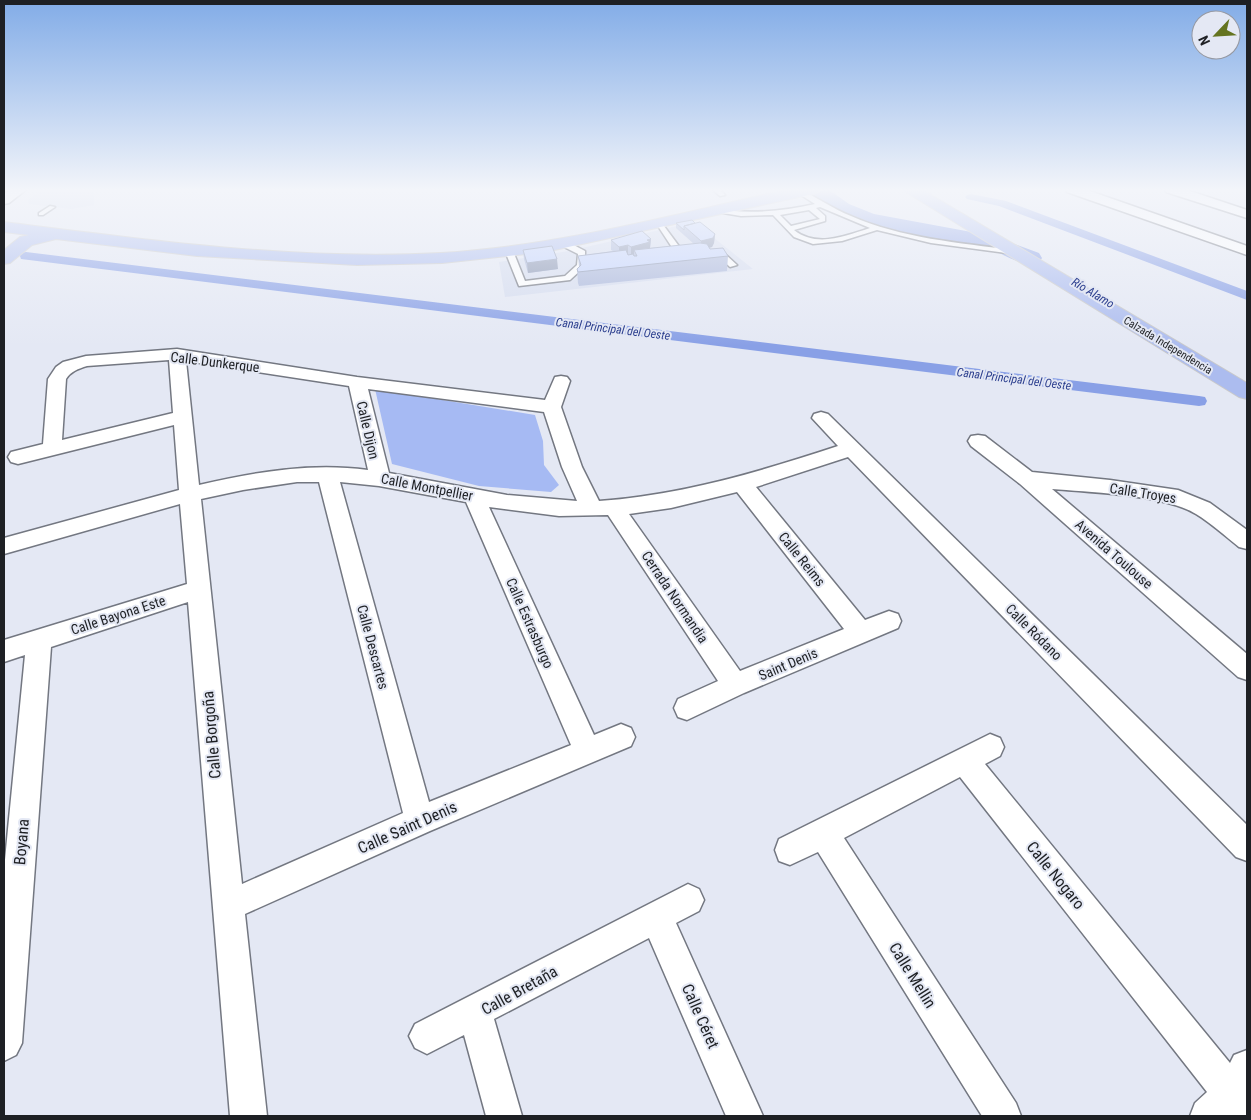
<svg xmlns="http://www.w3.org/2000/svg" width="1251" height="1120" font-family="'Roboto Condensed',sans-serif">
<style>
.built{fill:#d5dcef}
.green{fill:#a6baf3}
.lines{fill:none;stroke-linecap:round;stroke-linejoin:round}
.canal{fill:#89a0e6;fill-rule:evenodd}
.river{fill:#89a0e6;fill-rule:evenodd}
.lane-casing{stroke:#737781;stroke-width:3}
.street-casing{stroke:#737781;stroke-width:3}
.primary-casing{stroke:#c9c9ca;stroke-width:2}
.lane{fill:#fff;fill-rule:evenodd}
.street{fill:#fff;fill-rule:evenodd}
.primary{fill:#acbcef;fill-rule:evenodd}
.wall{fill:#a8b5da}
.shaded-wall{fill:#8894b2}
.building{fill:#c3d3fe;stroke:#8894b2}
.labels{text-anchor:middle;stroke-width:4;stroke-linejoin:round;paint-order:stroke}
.far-street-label{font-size:11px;fill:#1e2024;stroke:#e4e8f4}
.far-water-label{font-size:12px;font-style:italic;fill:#2b3e8e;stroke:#e4e8f4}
.street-label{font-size:14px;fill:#1e2024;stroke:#e4e8f4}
.near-street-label{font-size:16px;fill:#1e2024;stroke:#e4e8f4}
</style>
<rect width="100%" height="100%" fill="#e4e8f4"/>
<path class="built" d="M42,189H94V205L71,209L29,204L28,200Z
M694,222L753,269L505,297L499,262L569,251Z"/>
<path class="green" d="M375,389L535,415L543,441L544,465L559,485L551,492L479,486L392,464Z"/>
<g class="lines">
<path class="canal" d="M971,194L1006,201L1247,291V300L999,206L967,199L965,197L967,195Z
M26,252L1199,396L1205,397L1207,401L1205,405L1199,406L21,259L20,256L21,253Z"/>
<path class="river" d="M805,189H828L849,204L874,214L993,236L1039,253L1042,258L1039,263C1020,268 1003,252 985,248C939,238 833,229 805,189Z"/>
<g class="lane-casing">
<path id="lane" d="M712,189H719L725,195L720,196Z
M800,190C817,197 833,209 851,216C901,238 959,243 1014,250L1018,252L1014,254L931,243L877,230L842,241L813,244L794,237L773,215L741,216L711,211L714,209C749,214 781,212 815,204L798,193V191ZM820,207L870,228C845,236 817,248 794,230L825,221V216L816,208ZM809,210L820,219L791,226L780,215Z
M50,206L55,207L43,215H39V213Z
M657,222H661L684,253L683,255H677L656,223Z
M560,241H566L585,251V263H594V267L583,268L570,280L519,286L505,251L506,249L513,251L525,281L565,276L577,265L578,254L560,245Z
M713,253L725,254L737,265L730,267L720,258L713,257Z"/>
</g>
<g class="street-casing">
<path id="street" d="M12,189H27L9,203L4,204V194Z
M1065,189H1084L1247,246V255L1067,192Z
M1164,189H1184L1247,210V218L1166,192Z
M177,349L357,377L545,400L555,377L561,376L567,377L570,381L561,407L582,467L599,501C682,495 759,472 838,446L812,418L814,414L821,412L828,414L1247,825V861L1236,857L848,457L756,487L865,620L889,611L898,614L901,621L898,628L744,693L687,720L678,717L674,708L678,699L718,681L608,515L559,516L489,507L594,735L621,724L631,728L635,737L631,746L430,831L245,914L267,1116H230L188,602L51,647L22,1043L16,1055L4,1061V870L25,655L4,662V640L187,584L180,504L4,554V538L179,490L174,425L18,464L11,462L8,457L11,452L43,444L48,379L56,367L63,362L86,356ZM169,360L173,413L62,440L66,379C71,371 78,369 87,366ZM186,361L349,386L368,470C312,462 255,472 199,485ZM368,389L544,412L562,467L577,501L507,495L389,473ZM297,482H319L403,813L242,884L201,499L243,490ZM340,482L379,486L466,502L571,745L429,802ZM737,492L844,629L740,671L629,514L671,508Z
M978,435L985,436L1032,472L1110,480L1178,490L1210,503L1247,530V549L1239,547C1225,536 1211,523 1196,514C1166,495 1089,492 1052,489L1247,654V680L1238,677L1020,484L971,446L968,441L971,436Z
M990,734L1000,738L1004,747L1000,756L985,764L1230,1063L1234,1055L1247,1050V1116H1190L1195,1103L1207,1092L960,777L844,838L1016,1103L1021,1116H982L818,852L790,865L779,861L775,850L779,839Z
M688,884L699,889L704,900L699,911L676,923L763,1116H726L649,938L494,1019L522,1116H486L464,1035L427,1054L415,1048L409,1036L415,1024Z"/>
</g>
<g class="primary-casing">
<path id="primary" d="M790,189H821L818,192L813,194L545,252L442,263L357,265L197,256L56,239L32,245L10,263L4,264V250L20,237L29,235L4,232V222C149,240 295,261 441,253C559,246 675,214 790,189Z
M901,189H921L1247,383V399L1239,397Z"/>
</g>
<use href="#lane" class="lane"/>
<use href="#street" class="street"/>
<use href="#primary" class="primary"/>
</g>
<path class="wall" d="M676,223H696L715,234L714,243L712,247L709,248L710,249L728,256L727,271L579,286L578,283L577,269L579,267L578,256L613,251L611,250V240L651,239L650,248L694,244L676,228Z
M523,250L558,269L528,273L524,259Z"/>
<path class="shaded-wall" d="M715,234L714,243L712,247L700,250L701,241Z
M651,239L650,248L634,250V255L631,256V247Z
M628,245V255L619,257V247Z
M557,259L558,269L528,273L527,263Z"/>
<path class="building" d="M692,220L695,223L684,226V230L676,223Z
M700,222L715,234L713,238L701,241L684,226Z
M642,231L651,239L647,240L650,242L631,247L628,245L619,247L611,240Z
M700,243L707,244L710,249L723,248L728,256L578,272L577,269L581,265L578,256L626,250L628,255L633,254L634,256H637L634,250Z
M552,246L557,259L527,263L523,250Z"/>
<linearGradient id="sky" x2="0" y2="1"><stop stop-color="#82ace7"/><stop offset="0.55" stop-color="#f3f5fa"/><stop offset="1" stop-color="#f3f5fa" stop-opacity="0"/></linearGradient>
<rect width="1251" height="346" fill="url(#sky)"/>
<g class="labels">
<g class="far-street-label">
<text transform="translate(1168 345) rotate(31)" y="4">Calzada Independencia</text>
</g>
<g class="far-water-label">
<text transform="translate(1093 293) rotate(31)" y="4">Río Alamo</text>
<text transform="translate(613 329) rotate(7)" y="4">Canal Principal del Oeste</text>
<text transform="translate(1014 379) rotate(7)" y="4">Canal Principal del Oeste</text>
</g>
<g class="street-label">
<text transform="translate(215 362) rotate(7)" y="5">Calle Dunkerque</text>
<text transform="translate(368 430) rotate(77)" y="5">Calle Dijon</text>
<text transform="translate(427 487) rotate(11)" y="5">Calle Montpellier</text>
<text transform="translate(1143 493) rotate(9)" y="5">Calle Troyes</text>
<text transform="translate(1114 554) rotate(41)" y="5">Avenida Toulouse</text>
<text transform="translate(802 559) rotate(51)" y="5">Calle Reims</text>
<text transform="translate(675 597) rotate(56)" y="5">Cerrada Normandia</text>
<text transform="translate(118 615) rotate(-18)" y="5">Calle Bayona Este</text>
<text transform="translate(530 623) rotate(66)" y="5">Calle Estrasburgo</text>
<text transform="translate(1034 632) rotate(45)" y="5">Calle Ródano</text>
<text transform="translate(373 647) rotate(75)" y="5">Calle Descartes</text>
<text transform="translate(788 664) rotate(-23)" y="5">Saint Denis</text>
</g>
<g class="near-street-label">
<text transform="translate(211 735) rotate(-95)" y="6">Calle Borgoña</text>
<text transform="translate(407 827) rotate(-24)" y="6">Calle Saint Denis</text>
<text transform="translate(21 842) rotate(-85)" y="6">Boyana</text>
<text transform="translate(1056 875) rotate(51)" y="6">Calle Nogaro</text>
<text transform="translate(913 975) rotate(58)" y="6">Calle Mellin</text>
<text transform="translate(519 990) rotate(-29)" y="6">Calle Bretaña</text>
<text transform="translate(701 1016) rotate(66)" y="6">Calle Céret</text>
</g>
</g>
<rect width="1251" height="1120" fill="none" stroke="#1e2024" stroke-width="10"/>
<g transform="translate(1216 35) rotate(245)"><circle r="24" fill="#e4e8f4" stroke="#9598a1"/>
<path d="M0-4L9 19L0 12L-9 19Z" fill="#647420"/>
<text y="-8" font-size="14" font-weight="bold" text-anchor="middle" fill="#1e2024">N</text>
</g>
</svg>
